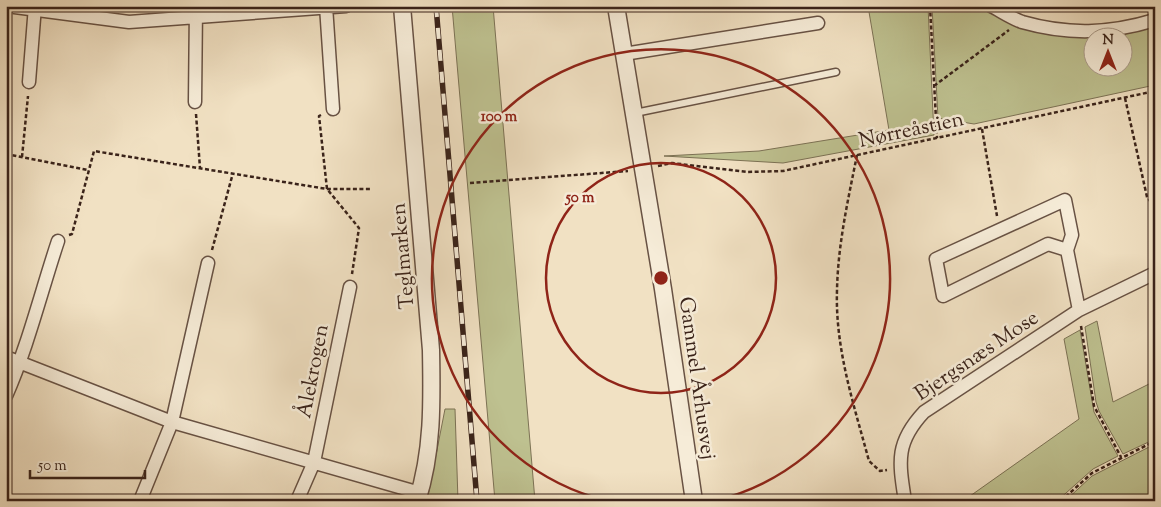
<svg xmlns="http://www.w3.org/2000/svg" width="1161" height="507" font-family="'Sorts Mill Goudy',serif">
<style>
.green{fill:#bec190;stroke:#7c7255;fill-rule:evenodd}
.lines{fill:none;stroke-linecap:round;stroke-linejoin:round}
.service-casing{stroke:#685244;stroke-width:9}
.minor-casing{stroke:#685244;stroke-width:15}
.tertiary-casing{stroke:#685244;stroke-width:19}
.path{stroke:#3a231a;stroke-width:2.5;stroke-dasharray:4 2.5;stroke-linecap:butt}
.service{stroke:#f6ecd8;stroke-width:6}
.minor{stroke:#f6ecd8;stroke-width:12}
.tertiary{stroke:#f6ecd8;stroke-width:16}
.rail-casing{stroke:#3a231a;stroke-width:5.5}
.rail{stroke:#f6ecd8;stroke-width:4;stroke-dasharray:11;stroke-linecap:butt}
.ring{fill:none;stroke:#8f2418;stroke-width:2.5}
.labels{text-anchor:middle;stroke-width:5;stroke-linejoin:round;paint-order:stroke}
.street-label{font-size:21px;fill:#3a231a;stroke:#f6ecd8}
.centre{fill:#8f2418;stroke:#f6ecd8;stroke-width:2.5}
.ring-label{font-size:15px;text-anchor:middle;font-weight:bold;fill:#8f2418;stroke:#f6ecd8;stroke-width:5;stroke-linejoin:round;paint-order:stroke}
</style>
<rect width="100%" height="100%" fill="#f1e1c3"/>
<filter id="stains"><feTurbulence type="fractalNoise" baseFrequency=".004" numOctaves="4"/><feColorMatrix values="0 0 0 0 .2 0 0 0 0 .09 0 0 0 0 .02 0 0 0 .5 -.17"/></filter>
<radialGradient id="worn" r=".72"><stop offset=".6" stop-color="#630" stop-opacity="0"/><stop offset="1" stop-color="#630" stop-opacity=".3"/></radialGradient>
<path class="green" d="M452,6H493L535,501H495Z
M868,6H928L934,135L783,163L664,156L759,151L889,130Z
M932,6H980L1007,22L1041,32L1060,36L1061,32C1068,34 1077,37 1084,37C1107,38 1133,34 1155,26V85L974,124L938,118ZM1094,38H1124V68H1094Z
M1097,321L1113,402L1155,381V439L1123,454L1099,411L1096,402L1085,327Z
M1080,330L1094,412L1118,456L1093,469L1057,501H963L1079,419L1064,339Z
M445,409H455L458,501H427Z
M1155,444V501H1065L1092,476Z"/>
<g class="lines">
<g class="service-casing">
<path id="service" d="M635,113L836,72"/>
</g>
<g class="minor-casing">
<path id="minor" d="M7,6L129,22L346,6
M326,6L333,109
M991,6C1001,11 1011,18 1022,22C1068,35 1109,34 1155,20
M624,54L818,23
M29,82L35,6
M195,102L196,6
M1067,250L1048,244L943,296L936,259L1065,200L1072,235L1067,250L1079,310
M6,357L172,422L420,493
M6,396C28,346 41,292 58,241
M140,501L172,422L208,263
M297,501L314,462L350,287
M905,501C899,462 895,443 924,412L1079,310L1155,273"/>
</g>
<g class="tertiary-casing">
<path id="tertiary" d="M402,6L431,350C432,401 433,452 417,501
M616,6L663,289L694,501"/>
</g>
<path class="path" d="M930,6L937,138
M934,86L1009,30
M1125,98L1147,197L1155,208
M196,114L200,168
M321,115L319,116L327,189L359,228L352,274
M982,129L997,216
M6,154L88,170
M857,155C848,200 838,244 837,290C835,349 854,405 869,461L880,471L887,470
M22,157L28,96
M658,166L672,163L747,172L783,171L1155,91
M470,183L628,171
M69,235L72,234L94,151L327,189H370
M212,250L233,173
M1081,326L1094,406L1121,457
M1061,501L1092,473L1155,441"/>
<use href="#service" class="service"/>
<use href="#minor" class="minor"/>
<use href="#tertiary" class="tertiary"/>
<g class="rail-casing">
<path id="rail" d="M436,6L477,501"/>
</g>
<use href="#rail" class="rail"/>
</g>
<g class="ring">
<circle cx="661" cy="278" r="115"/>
<path d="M608 501A229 229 0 1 1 714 501"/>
</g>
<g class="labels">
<g class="street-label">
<text transform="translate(911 129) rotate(-12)" y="7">Nørreåstien</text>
<text transform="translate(402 256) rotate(-95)" y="7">Teglmarken</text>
<text transform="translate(976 355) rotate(-34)" y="7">Bjergsnæs Mose</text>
<text transform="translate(312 371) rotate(-79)" y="7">Ålekrogen</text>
<text transform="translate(698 378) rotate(82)" y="7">Gammel Århusvej</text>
</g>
</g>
<circle cx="661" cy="278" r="8" class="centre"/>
<g class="ring-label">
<text x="499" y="121">100 m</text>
<text x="580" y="202">50 m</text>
</g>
<rect width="1161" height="507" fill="none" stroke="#f1e1c3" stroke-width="25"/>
<rect x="8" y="8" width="1146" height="492" fill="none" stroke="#3a231a" stroke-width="2.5"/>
<rect x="12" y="12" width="1136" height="482" fill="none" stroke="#3a231a"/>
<g transform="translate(1108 52)"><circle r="24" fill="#f6ecd8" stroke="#ab9c8c"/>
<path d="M0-4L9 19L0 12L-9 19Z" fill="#8f2418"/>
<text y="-8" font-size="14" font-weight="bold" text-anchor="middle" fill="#3a231a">N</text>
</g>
<path d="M30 470v8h115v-8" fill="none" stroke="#3a231a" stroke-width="2.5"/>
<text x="38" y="470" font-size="15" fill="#3a231a" stroke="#f6ecd8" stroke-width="4" paint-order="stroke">50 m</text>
<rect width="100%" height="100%" filter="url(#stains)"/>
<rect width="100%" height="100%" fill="url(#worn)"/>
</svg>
